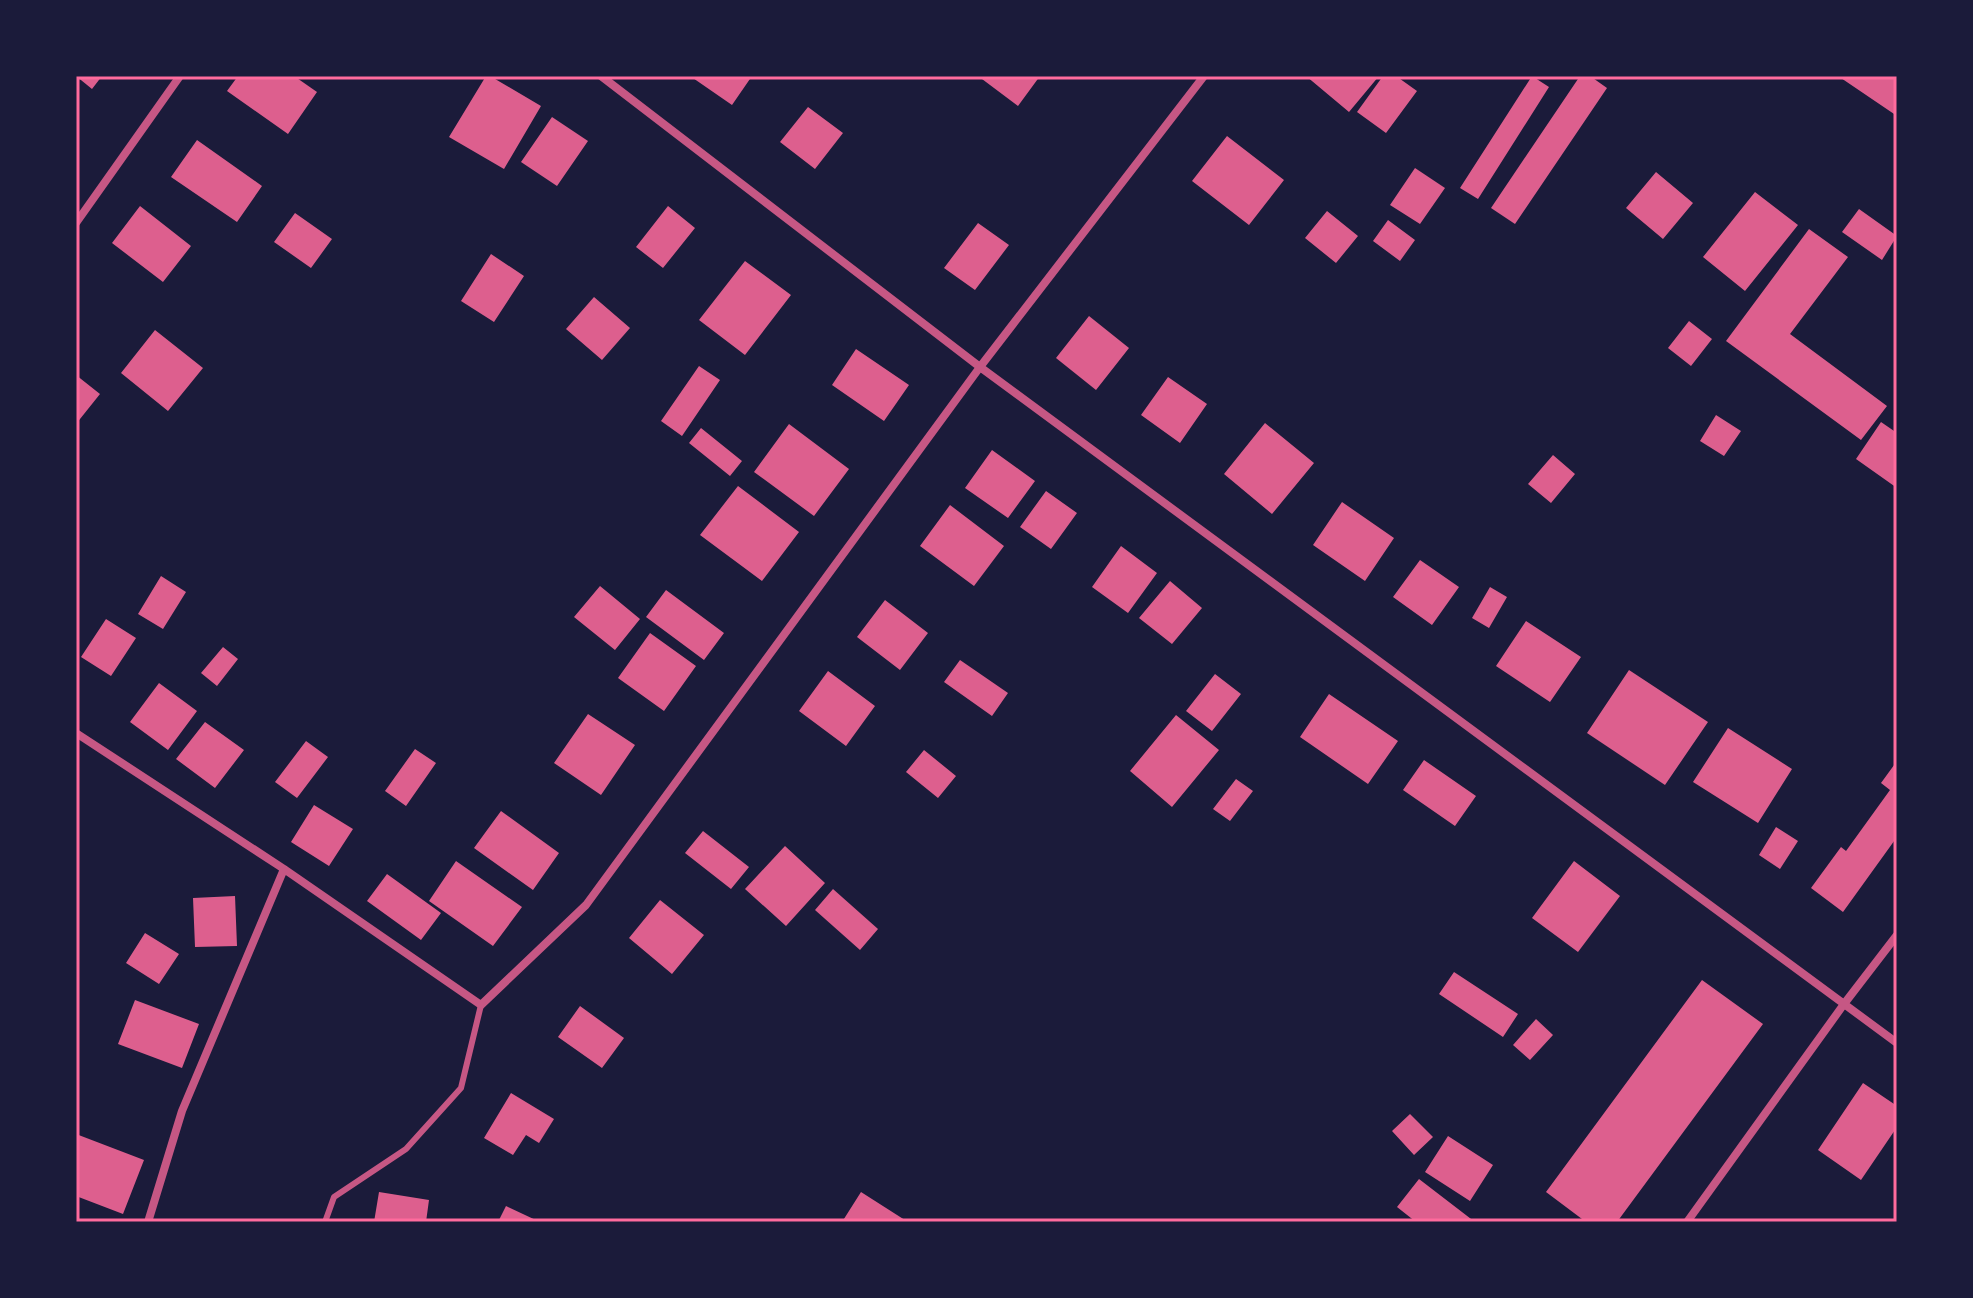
<svg xmlns="http://www.w3.org/2000/svg" width="1973" height="1298" font-family="'Nunito Sans',sans-serif">
<style>
.building{fill:#dd5f8e}
.lines{fill:none;stroke-linecap:round;stroke-linejoin:round}
.service{stroke:#c65784;stroke-width:6}
.minor{stroke:#c65784;stroke-width:8}
.neatline{fill:none;stroke:#ff6b9d;stroke-width:3}
</style>
<rect width="100%" height="100%" fill="#1b1b3a"/>
<path class="building" d="M76,76H102L92,89Z
M238,76H294L317,92L288,134L227,91Z
M486,76H490L541,106L504,169L449,137Z
M690,76H752L732,105Z
M978,76H1040L1018,106Z
M1306,76H1379L1349,112Z
M1383,76H1396L1417,91L1386,133L1357,112Z
M1532,76L1549,87L1478,199L1460,188Z
M1580,76H1590L1607,88L1515,224L1491,208Z
M1838,76H1897V116Z
M808,107L843,133L815,169L780,142Z
M552,117L588,141L557,186L521,162Z
M1227,136L1284,180L1249,225L1192,181Z
M197,140L262,186L237,222L171,177Z
M1415,168L1445,188L1420,224L1390,205Z
M1656,172L1693,203L1663,239L1626,208Z
M1755,192L1798,225L1745,291L1703,257Z
M140,206L191,246L163,282L112,243Z
M668,206L695,228L663,268L636,247Z
M1859,209L1897,236L1882,260L1842,232Z
M1327,211L1358,236L1336,263L1305,238Z
M295,213L332,239L311,268L274,242Z
M1388,220L1415,240L1400,261L1373,241Z
M978,223L1009,245L975,290L944,268Z
M1809,229L1848,257L1790,334L1887,406L1861,440L1726,341Z
M491,254L524,276L494,322L461,301Z
M745,261L791,295L745,355L699,320Z
M594,297L630,328L602,360L566,329Z
M1089,316L1129,348L1096,390L1056,358Z
M1689,321L1712,339L1691,366L1668,348Z
M155,330L203,368L168,411L121,373Z
M856,349L909,385L884,421L832,385Z
M699,366L720,380L682,436L661,421Z
M76,375L100,394L76,424Z
M1168,377L1207,404L1180,443L1141,415Z
M1716,415L1741,431L1724,456L1700,441Z
M1881,422L1897,433V488L1856,459Z
M1265,423L1314,463L1272,514L1224,474Z
M789,424L849,469L814,516L754,472Z
M701,428L742,461L730,476L689,443Z
M992,450L1035,481L1008,518L965,488Z
M1553,455L1575,474L1551,503L1528,484Z
M738,486L799,532L762,581L700,535Z
M1046,491L1077,513L1051,549L1020,527Z
M1342,502L1394,538L1365,581L1313,545Z
M950,505L1004,546L974,586L920,546Z
M1121,546L1157,573L1128,613L1092,587Z
M1420,560L1459,587L1432,625L1393,597Z
M161,576L186,592L163,629L138,614Z
M1170,581L1202,608L1172,644L1139,618Z
M600,586L640,619L615,650L574,617Z
M1490,587L1507,597L1489,628L1472,618Z
M666,590L724,633L704,660L646,617Z
M885,600L928,633L900,670L857,637Z
M106,619L136,638L111,676L81,657Z
M1526,621L1581,657L1550,702L1496,666Z
M650,633L696,666L664,711L618,678Z
M223,647L238,659L217,686L201,673Z
M960,660L1008,693L992,716L944,682Z
M1629,670L1708,722L1665,785L1587,733Z
M828,671L875,706L846,746L799,711Z
M1215,674L1241,694L1212,731L1186,711Z
M159,683L197,711L168,750L130,722Z
M1329,694L1398,741L1368,784L1300,737Z
M588,714L635,745L601,795L554,763Z
M1176,715L1219,750L1172,807L1130,771Z
M205,722L244,750L215,788L176,759Z
M1728,728L1792,769L1758,823L1693,782Z
M306,741L328,757L297,798L275,782Z
M415,749L436,763L406,806L385,791Z
M924,750L956,776L938,798L906,772Z
M1424,760L1476,796L1455,826L1403,790Z
M1897,761V837L1843,912L1811,888L1841,847L1846,851L1890,790L1881,783Z
M1236,779L1253,791L1230,821L1213,809Z
M314,805L353,829L329,866L291,842Z
M501,811L559,853L533,890L474,848Z
M1776,827L1798,841L1780,869L1759,855Z
M703,831L749,867L731,889L685,853Z
M785,846L825,883L786,926L745,889Z
M456,861L522,907L493,946L429,901Z
M1574,861L1620,896L1578,952L1532,918Z
M387,874L441,913L421,940L367,901Z
M833,889L878,929L860,950L815,910Z
M235,896L237,946L195,947L193,898Z
M660,900L704,935L672,974L629,938Z
M145,933L179,954L159,984L126,963Z
M1454,972L1518,1014L1503,1037L1439,994Z
M1702,980L1763,1024L1617,1222H1586L1546,1192Z
M135,1000L199,1024L182,1068L118,1044Z
M580,1006L624,1038L602,1068L558,1037Z
M1536,1019L1553,1035L1530,1060L1513,1045Z
M1863,1083L1897,1106V1127L1861,1180L1818,1150Z
M511,1093L554,1119L539,1143L526,1135L513,1155L484,1138Z
M1410,1114L1433,1137L1414,1155L1392,1131Z
M76,1134L144,1160L123,1214L76,1196Z
M1448,1136L1493,1165L1470,1201L1425,1172Z
M1419,1179L1475,1222H1416L1397,1207Z
M379,1192L429,1200L426,1222H374Z
M861,1192L908,1222H842Z
M506,1206L540,1222H498Z"/>
<g class="lines">
<path class="service" d="M325,1222L334,1197L406,1149L461,1088L481,1005"/>
<path class="minor" d="M601,76L980,367L1897,1043
M76,223L180,76
M76,733L284,869L481,1005L586,905L980,367L1204,76
M148,1222L182,1111L284,869
M1687,1222L1844,1004L1897,935"/>
</g>
<rect width="1973" height="1298" fill="none" stroke="#1b1b3a" stroke-width="156"/>
<rect x="78" y="78" width="1817" height="1142" class="neatline"/>
</svg>
